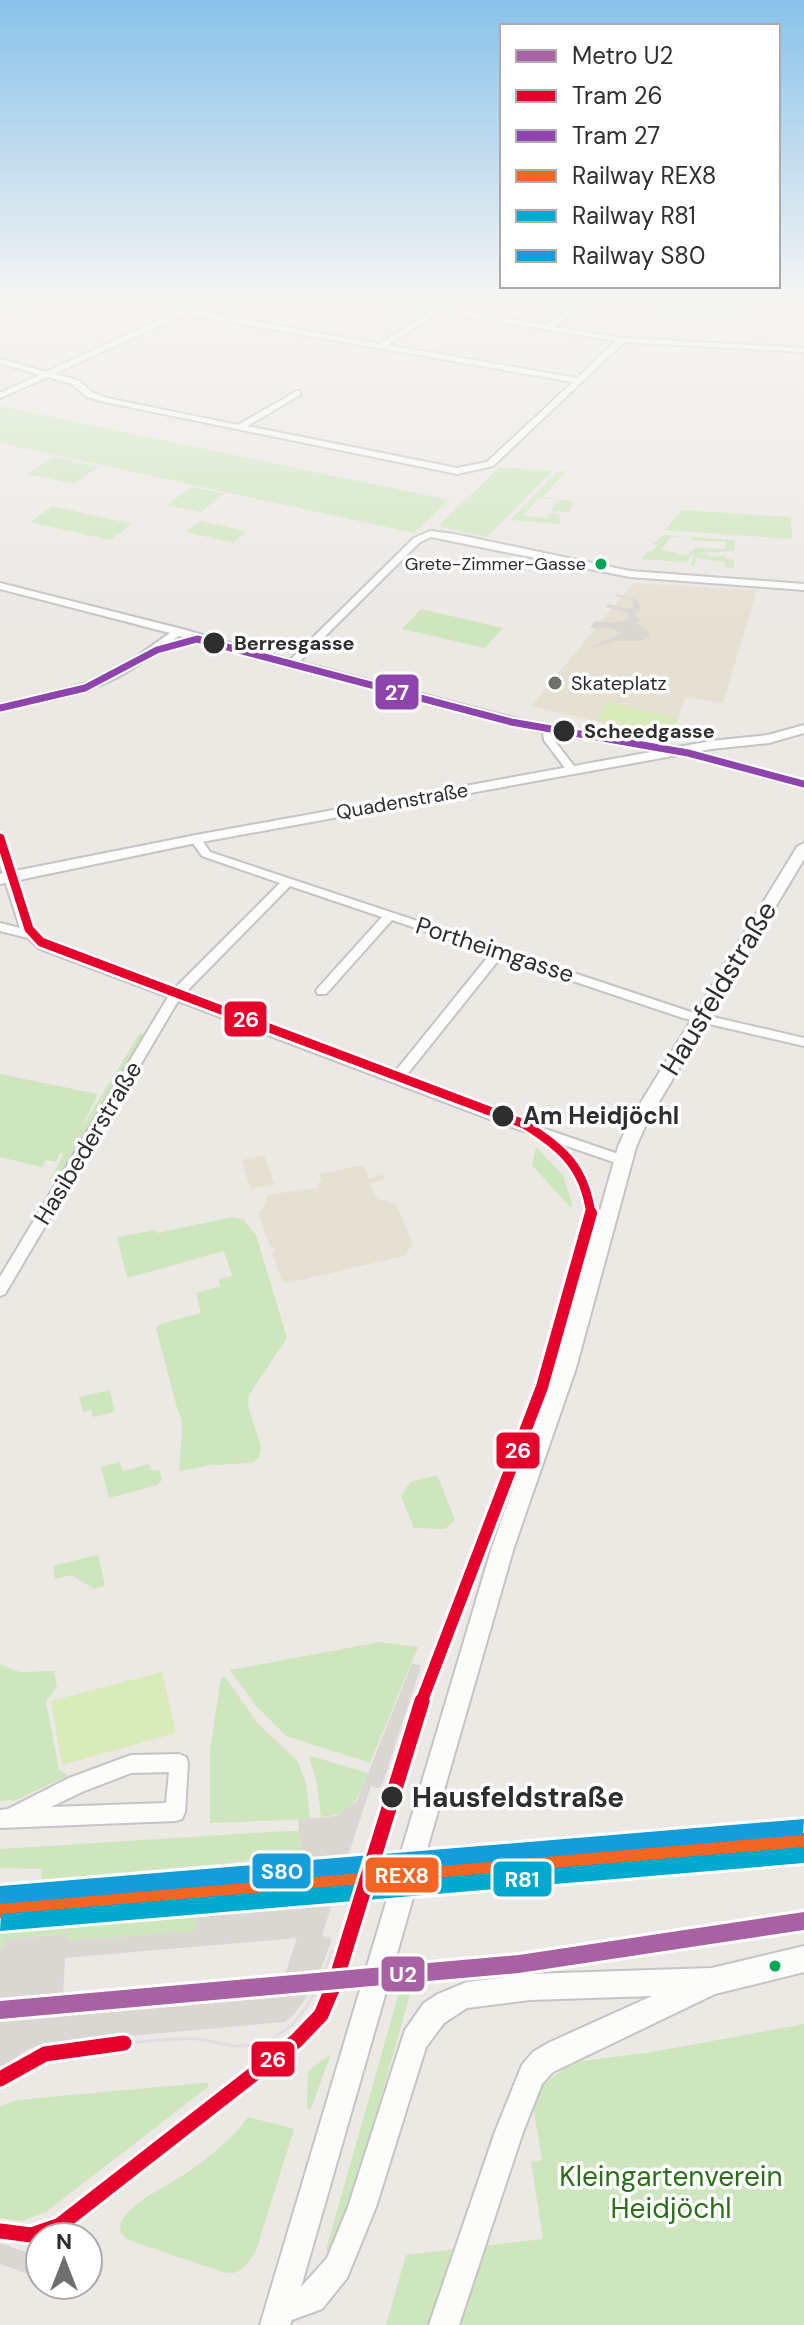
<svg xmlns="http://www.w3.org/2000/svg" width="804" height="2325" font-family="'DM Sans',sans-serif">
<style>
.education{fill:#e6e0d3}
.green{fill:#cee6be}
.pitch{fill:#d9eabb}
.plaza{fill:#dad6d2;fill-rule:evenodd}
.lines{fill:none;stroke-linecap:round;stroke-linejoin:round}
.minor-casing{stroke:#c5c4c5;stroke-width:4}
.tertiary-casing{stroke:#c5c4c5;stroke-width:4}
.minor{fill:#fcfcfb;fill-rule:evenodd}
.tertiary{fill:#fcfcfb;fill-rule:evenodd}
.tram{stroke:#dfdfe1;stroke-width:3}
.rail-1-casing{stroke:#fff;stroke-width:6}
.rail-2-casing{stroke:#fff;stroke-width:6}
.rail-3-casing{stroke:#fff;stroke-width:6}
.rail-1{fill:#f26522;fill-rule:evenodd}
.rail-2{fill:#00a9ce;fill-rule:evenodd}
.rail-3{fill:#159dd9;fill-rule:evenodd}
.tram-1-far2-casing{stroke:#fff;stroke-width:14}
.tram-1-far1-casing{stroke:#fff;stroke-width:18}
.tram-1-casing{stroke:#fff;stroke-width:21}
.tram-2-casing{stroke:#fff;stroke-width:11}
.tram-1-far2{stroke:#e4002b;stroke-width:9}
.tram-1-far1{stroke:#e4002b;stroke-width:12}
.tram-1{stroke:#e4002b;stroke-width:15}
.tram-2{stroke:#8e44ad;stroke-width:7}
.metro-1-casing{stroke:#fff;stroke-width:6}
.metro-1{fill:#a862a4;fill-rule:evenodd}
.bus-dot{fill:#00a651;stroke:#fff;stroke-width:3}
.stop-dot{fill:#2e2e2e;stroke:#fff;stroke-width:3}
.poi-dot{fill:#706f6e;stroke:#fff;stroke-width:3}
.labels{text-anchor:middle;stroke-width:7;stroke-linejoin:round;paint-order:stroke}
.far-bus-label{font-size:18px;fill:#2e2e2e;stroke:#fff;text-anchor:end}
.far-stop-label{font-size:20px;font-weight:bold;fill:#2e2e2e;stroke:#fff;text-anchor:start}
.far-poi-label{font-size:20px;fill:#2e2e2e;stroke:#fff;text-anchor:start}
.far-street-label{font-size:20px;fill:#2e2e2e;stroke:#fff}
.street-label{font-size:24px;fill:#2e2e2e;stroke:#fff}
.stop-label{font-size:24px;font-weight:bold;fill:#2e2e2e;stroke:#fff;text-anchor:start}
.near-street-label{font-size:28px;fill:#2e2e2e;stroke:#fff}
.near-stop-label{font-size:28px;font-weight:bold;fill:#2e2e2e;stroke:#fff;text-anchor:start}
.near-park-label{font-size:28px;fill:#2c6e1b;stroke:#fff}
.line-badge{stroke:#fff;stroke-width:3}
.badge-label{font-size:22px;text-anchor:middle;font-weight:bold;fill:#fff}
</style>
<rect width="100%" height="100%" fill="#ece8e4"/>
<path class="education" d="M633,583L757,590L723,703L685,697L672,739L531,706Z
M264,1155L275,1185L250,1189L242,1160Z
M363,1165L369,1179L382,1174L386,1179L370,1184L377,1199L396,1204L413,1244L404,1256L288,1283L282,1281L272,1253L276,1252L274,1247H270L258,1212L262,1210L268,1195L319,1187L318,1183L322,1181L320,1174Z"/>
<path class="green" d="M681,298H717L746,303L722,319L658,314Z
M0,406L449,500L414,533L0,443Z
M53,457L98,467L74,484L28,474Z
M500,467L553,471L487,537L438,526Z
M558,471H566L543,497L574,502L569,512L550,511L558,500L539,498L523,516L548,518L549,513L562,514L558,516L561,519L560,524L510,520Z
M191,487L224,494L201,512L167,505Z
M52,506L132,524L110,540L30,522Z
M682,510L791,517L792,539L665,530Z
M200,521L246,531L233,543L186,532Z
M664,535L683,536L670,538L661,550L688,555L695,548L726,549V542L692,540V537L735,540L734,551L700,553L714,557L725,555L724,558L734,560V568L725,567V562L696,558L695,566H691L695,552L686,562L641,559L648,551H652L657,545L653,544Z
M421,609L503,628L485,648L402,629Z
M140,1033L145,1034L55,1180L50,1179L64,1154L60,1153L56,1162L46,1160L42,1167L0,1157V1074L98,1094L79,1132Z
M536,1147L563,1175L573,1207L569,1206L532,1165Z
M232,1217L243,1219L256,1235L287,1338L249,1395L248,1406L261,1447L259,1458L252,1463L211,1465L180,1471C178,1450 187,1426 177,1408L156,1328L160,1324L201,1313L196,1293L221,1286L218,1279L232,1276L224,1251L127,1278L117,1237L156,1230L157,1233Z
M110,1390L115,1412L93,1417L91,1410L83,1412L79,1397Z
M120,1462L123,1471L149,1464L151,1470L160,1471L162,1480L157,1485L109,1498L101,1467Z
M437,1475L455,1520L445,1529L414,1528L401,1496L410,1482Z
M98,1555L105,1586L94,1589L72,1575L55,1579L53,1566Z
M380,1642L418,1647L370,1763L286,1736L256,1706L230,1670Z
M0,1664L20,1672L54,1671L57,1687L46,1702L59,1769L68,1776L16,1800L0,1801Z
M225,1677L256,1721L298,1762L306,1782L310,1819L210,1823V1751L221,1678Z
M311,1756L368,1773C358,1799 352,1815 321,1817L316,1778L309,1759Z
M284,1831H299L302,1859L262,1860L41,1880L42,1869L0,1868V1849Z
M195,1902V1931L67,1941V1934L5,1939L4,1948H0V1922L8,1921L14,1927L51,1924L58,1918Z
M413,1984L337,2254L326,2250L401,1985Z
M804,2024V2325H386L406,2255L543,2239L531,2162L542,2160L531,2093L574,2062L647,2053Z
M331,2054L311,2109H307L308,2071Z
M203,2083H208V2087L46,2212L22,2221L0,2218V2107L14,2101L38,2098Z
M248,2117L294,2129L256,2251C248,2263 242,2275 226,2273L128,2240L121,2233L120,2224C134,2197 171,2186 194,2168C214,2153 234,2137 248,2117Z"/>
<path class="pitch" d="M608,702L679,719L672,731L677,734L673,737L596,718Z
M162,1672L176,1733L62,1765L51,1701Z"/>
<path class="plaza" d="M617,594L637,600L641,608L635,613L640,621L636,623L649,631V637L642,641H618L590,648L621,633L611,628H590L595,621L612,623L629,619L627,613L606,607L609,604L627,609L634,607L631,599L615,596Z
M412,1663L421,1666L383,1782L380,1788L371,1786L322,1935L332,1939L315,1985L295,2013L285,2022L50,2043L29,2049L0,2068V1948H4L5,1939L67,1934V1941L195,1931V1902L291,1894L302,1859L298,1820L336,1816L357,1801ZM297,1938L278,1996L62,2014L65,1958Z
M0,2243L40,2257V2278L0,2264Z"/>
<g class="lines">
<g class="minor-casing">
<path id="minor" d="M27,298H35L0,314V309Z
M207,298H215L191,310L379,344L433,311L366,300L363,298H376L438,308L455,298H462L446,309L546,325L586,298H593L554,327L622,338L804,348V352L624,342L493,466L457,474L105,402L87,397L72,384L48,377L0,398V393L40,375L0,363V359L46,372ZM440,312L616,341L577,378L387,345ZM184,314L573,382L487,462L457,468L247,426L300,395V391H297L238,425L107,398L93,393L78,380L54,374Z
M430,531L454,534L630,571L804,584V590L630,577L431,537L420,542L299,662L552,728L554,740L577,770L572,773L568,772L544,740L543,732L179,636C158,650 138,667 116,678C80,696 39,702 0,710V704L56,692L93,681L125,665L170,633L0,589V583L182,629L290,660L414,538Z
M196,836L200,837L210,852L691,1012L804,1038V1046L683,1018L501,957L405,1077L510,1117L627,1157L629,1160L627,1163L622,1165L500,1123L178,1001L5,1294L0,1296V1277L168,997L40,949L28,938L0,931V923L20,928L0,865V844L6,847L32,928L48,943L173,990L280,883L202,856L190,839ZM290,886L382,917L318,988L316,991L318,994H326L392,920L491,953L394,1073L184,994Z
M179,1754L186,1757L188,1763L185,1812L182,1819L175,1821L0,1828V1810L8,1809L69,1778L131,1755ZM169,1772L166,1803L51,1807L82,1792L131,1773Z"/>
</g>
<g class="tertiary-casing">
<path id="tertiary" d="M804,725V733L769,743L711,749L196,843L0,884V874L196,835L711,741L768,735Z
M804,843V859L647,1122L636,1147L576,1368L514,1547L301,2287L327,2258L348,2207L405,2030L424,2003L438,1994L467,1982L530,1974L712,1968L804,1946V1972L715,1994L553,2072L542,2084L523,2132L459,2325H429L495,2132L522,2065L533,2052L548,2043L652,1996L530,2000L467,2008L444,2023L426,2047L376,2207L347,2278L322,2309L292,2320L290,2325H260L492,1547L556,1368L618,1147L629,1122L797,847Z"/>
</g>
<use href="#minor" class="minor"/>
<use href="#tertiary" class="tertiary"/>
<path class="tram" d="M124,2043C148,2042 174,2037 198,2039C210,2040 222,2045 235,2046C292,2048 316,1998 332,1951"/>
<g class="rail-1-casing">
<path id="rail-1" d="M804,1833V1849L0,1918V1900Z"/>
</g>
<g class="rail-2-casing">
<path id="rail-2" d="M804,1847V1863L0,1931L1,1914Z"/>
</g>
<g class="rail-3-casing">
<path id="rail-3" d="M804,1819L803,1835L0,1904V1886Z"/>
</g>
<use href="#rail-1" class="rail-1"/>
<use href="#rail-2" class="rail-2"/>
<use href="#rail-3" class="rail-3"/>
<g class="tram-1-far2-casing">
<path id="tram-1-far2" d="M0,838L29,929L41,942L524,1124C563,1148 585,1168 591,1215"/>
</g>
<g class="tram-1-far1-casing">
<path id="tram-1-far1" d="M421,1703L542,1387L591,1213"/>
</g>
<g class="tram-1-casing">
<path id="tram-1" d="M0,2079L45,2054L124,2043
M0,2231L31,2235L60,2225L296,2041L321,2015L336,1980L422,1701"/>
</g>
<g class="tram-2-casing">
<path id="tram-2" d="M0,708L85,688L157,650L197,639L511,722L688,753L804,784"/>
</g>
<use href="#tram-1-far2" class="tram-1-far2"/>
<use href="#tram-1-far1" class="tram-1-far1"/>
<use href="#tram-1" class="tram-1"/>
<use href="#tram-2" class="tram-2"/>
<g class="metro-1-casing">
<path id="metro-1" d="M804,1912V1930L519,1973L0,2019V2001L519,1955Z"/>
</g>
<use href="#metro-1" class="metro-1"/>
</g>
<linearGradient id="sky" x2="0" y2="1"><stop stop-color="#88c2ea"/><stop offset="0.48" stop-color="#f6f5f3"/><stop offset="1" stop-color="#f6f5f3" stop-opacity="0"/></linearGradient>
<rect width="804" height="623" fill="url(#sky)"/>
<g class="bus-dot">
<circle cx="601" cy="564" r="7"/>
<circle cx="775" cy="1966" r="7"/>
</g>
<g class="stop-dot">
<circle cx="214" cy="643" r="12"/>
<circle cx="564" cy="731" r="12"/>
<circle cx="503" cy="1116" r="12"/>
<circle cx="392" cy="1797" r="12"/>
</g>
<circle class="poi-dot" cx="555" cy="683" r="8"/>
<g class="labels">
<g class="far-bus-label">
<text x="586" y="570">Grete-Zimmer-Gasse</text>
</g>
<g class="far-stop-label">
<text x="234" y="650">Berresgasse</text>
<text x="584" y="738">Scheedgasse</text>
</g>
<g class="far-poi-label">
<text x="571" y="690">Skateplatz</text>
</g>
<g class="far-street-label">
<text transform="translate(402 801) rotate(-10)" y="7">Quadenstraße</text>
</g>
<g class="street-label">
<text transform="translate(495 950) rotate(18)" y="8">Portheimgasse</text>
<text transform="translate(88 1143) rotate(-59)" y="8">Hasibederstraße</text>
</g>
<g class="stop-label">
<text x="523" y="1124">Am Heidjöchl</text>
</g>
<g class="near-street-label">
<text transform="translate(718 988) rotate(-59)" y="10">Hausfeldstraße</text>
</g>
<g class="near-stop-label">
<text x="412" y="1807">Hausfeldstraße</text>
</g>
<g class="near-park-label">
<text x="671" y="2186">Kleingartenverein<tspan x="671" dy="32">Heidjöchl</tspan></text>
</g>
</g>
<g class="line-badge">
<rect x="374" y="673" width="46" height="38" rx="8" fill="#8e44ad"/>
<rect x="223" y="1000" width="45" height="38" rx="8" fill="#e4002b"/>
<rect x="495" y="1431" width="46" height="39" rx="8" fill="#e4002b"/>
<rect x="251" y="1852" width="61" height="38" rx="8" fill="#159dd9"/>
<rect x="364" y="1856" width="76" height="38" rx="8" fill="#f26522"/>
<rect x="492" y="1860" width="61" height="38" rx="8" fill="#00a9ce"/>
<rect x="380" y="1955" width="46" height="38" rx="8" fill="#a862a4"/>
<rect x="250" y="2040" width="46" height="38" rx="8" fill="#e4002b"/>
</g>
<g class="badge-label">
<text x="397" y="700">27</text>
<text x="246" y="1027">26</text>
<text x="518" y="1458">26</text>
<text x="282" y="1879">S80</text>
<text x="402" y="1883">REX8</text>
<text x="522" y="1887">R81</text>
<text x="403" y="1982">U2</text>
<text x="273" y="2067">26</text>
</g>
<rect x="500" y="24" width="280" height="264" fill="#ffffff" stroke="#ababab" stroke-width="2"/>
<rect x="516" y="50" width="40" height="12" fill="#a862a4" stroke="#ababab" stroke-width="2"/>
<text x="572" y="64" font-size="24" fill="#2e2e2e">Metro U2</text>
<rect x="516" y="90" width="40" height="12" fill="#e4002b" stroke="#ababab" stroke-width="2"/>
<text x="572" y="104" font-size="24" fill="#2e2e2e">Tram 26</text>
<rect x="516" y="130" width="40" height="12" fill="#8e44ad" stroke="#ababab" stroke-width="2"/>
<text x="572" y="144" font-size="24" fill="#2e2e2e">Tram 27</text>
<rect x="516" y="170" width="40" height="12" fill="#f26522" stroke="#ababab" stroke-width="2"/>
<text x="572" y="184" font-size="24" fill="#2e2e2e">Railway REX8</text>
<rect x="516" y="210" width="40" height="12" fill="#00a9ce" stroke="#ababab" stroke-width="2"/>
<text x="572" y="224" font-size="24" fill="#2e2e2e">Railway R81</text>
<rect x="516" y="250" width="40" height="12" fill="#159dd9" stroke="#ababab" stroke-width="2"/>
<text x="572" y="264" font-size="24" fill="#2e2e2e">Railway S80</text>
<g transform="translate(64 2261)"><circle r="38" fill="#ffffff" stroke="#ababab" stroke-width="2"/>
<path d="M0-6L14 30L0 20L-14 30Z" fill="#706f6e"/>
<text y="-12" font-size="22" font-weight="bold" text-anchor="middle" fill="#2e2e2e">N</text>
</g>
</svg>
